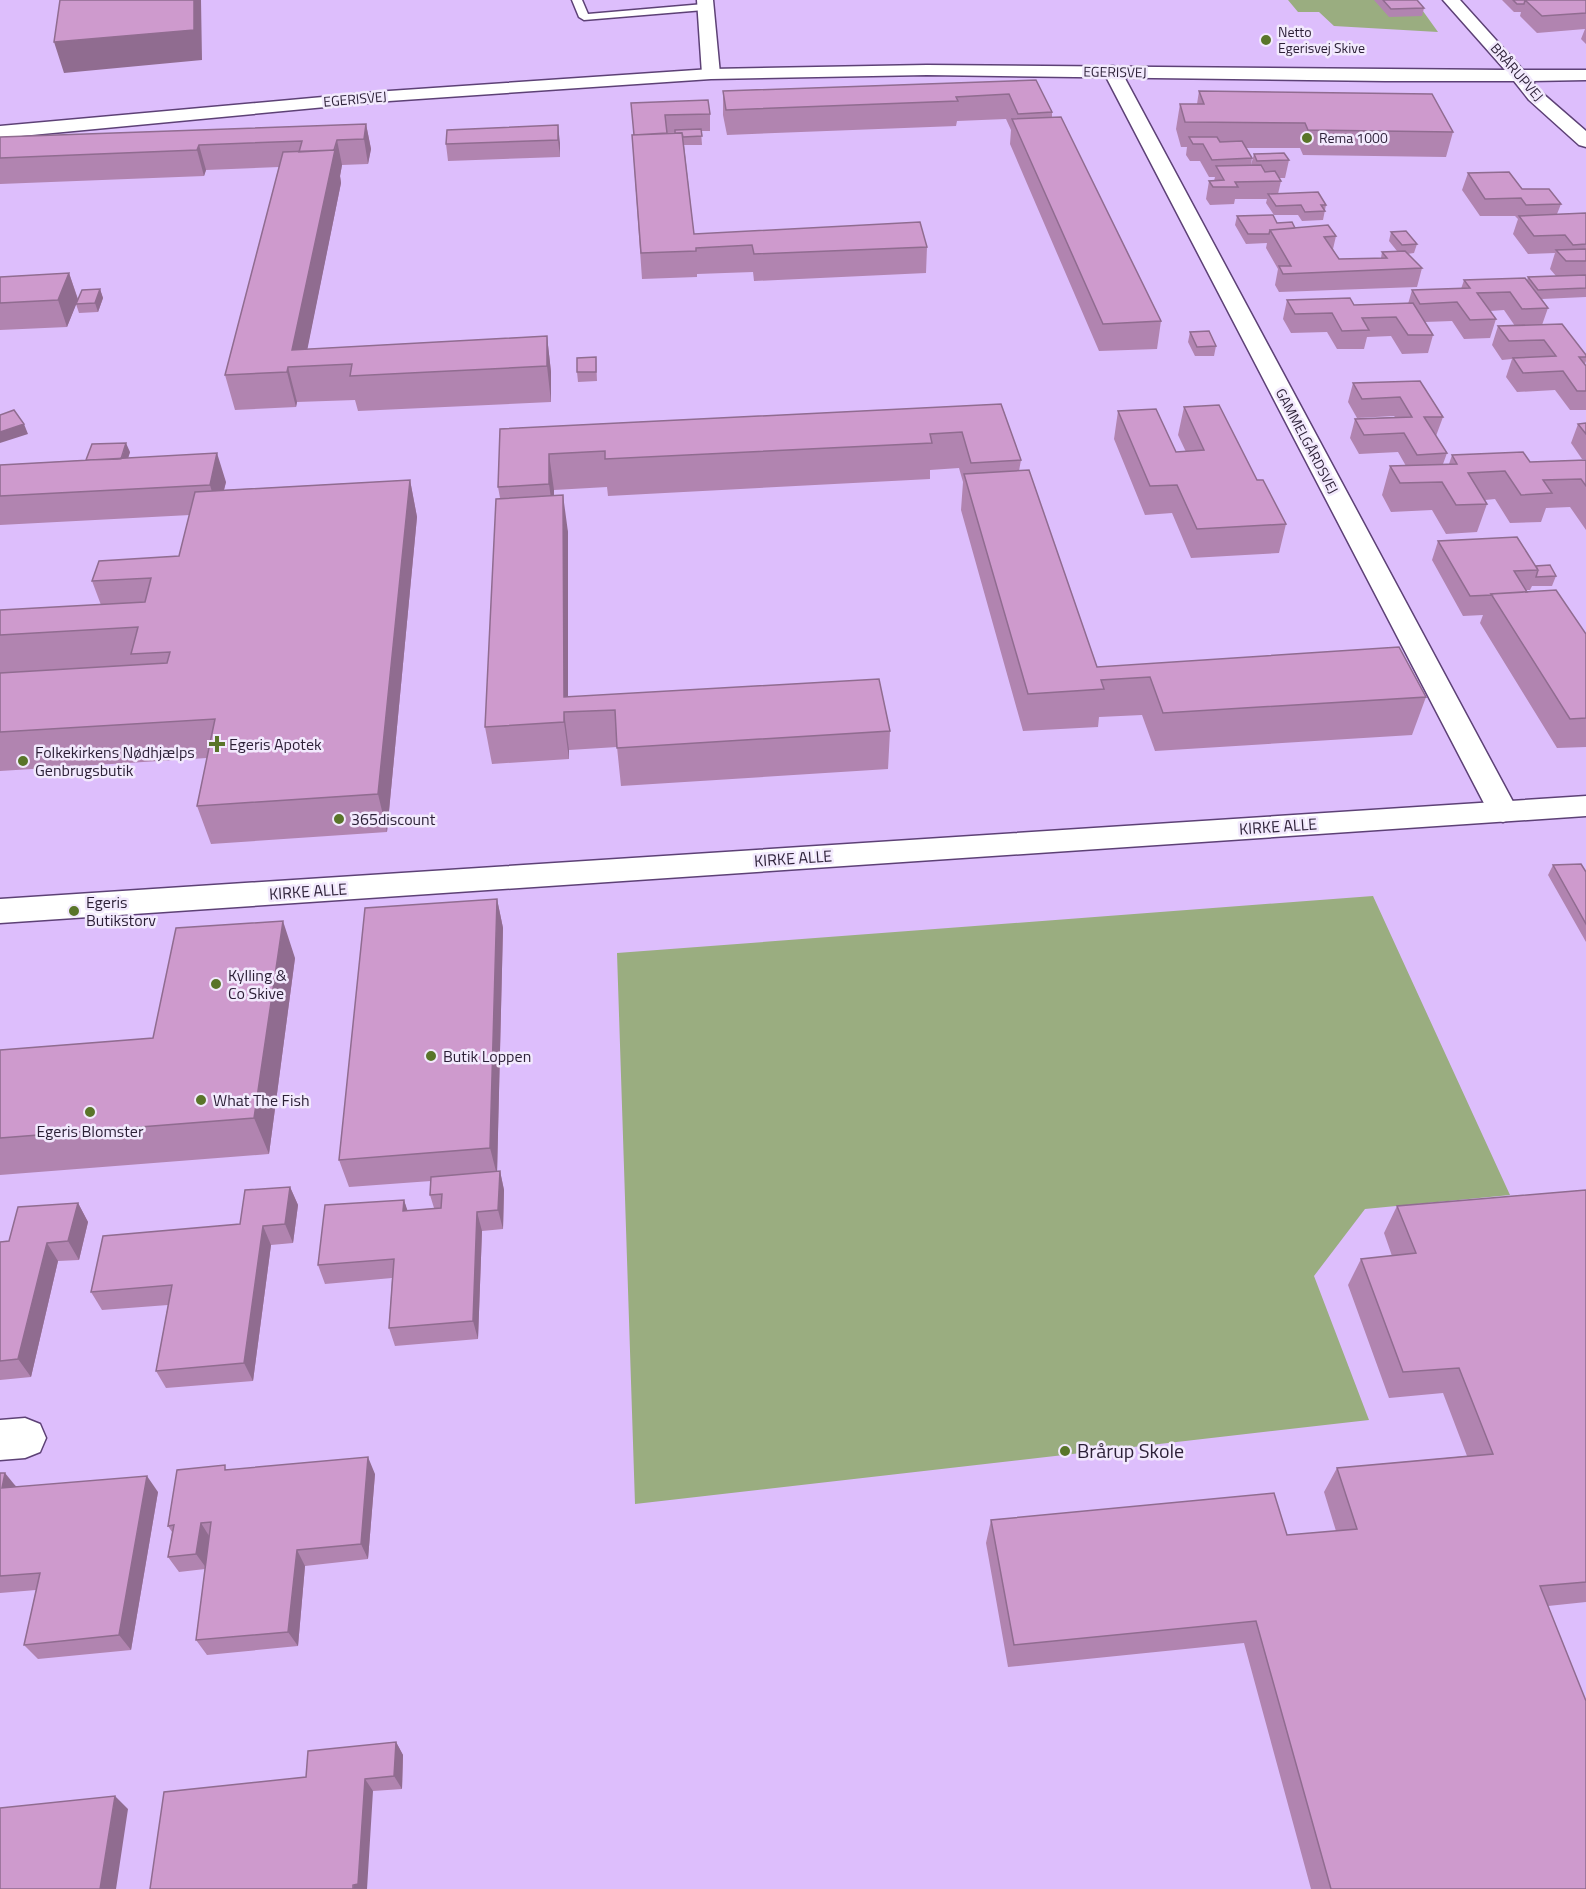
<svg xmlns="http://www.w3.org/2000/svg" width="1586" height="1889" font-family="'Titillium Web',sans-serif">
<style>
.green{fill:#9aad80}
.lines{fill:none;stroke-linecap:round;stroke-linejoin:round}
.service-casing{stroke:#5d4176;stroke-width:3}
.minor-casing{stroke:#5d4176;stroke-width:3}
.tertiary-casing{stroke:#5d4176;stroke-width:3}
.service{fill:#fff;fill-rule:evenodd}
.minor{fill:#fff;fill-rule:evenodd}
.tertiary{fill:#fff;fill-rule:evenodd}
.wall{fill:#b184b0}
.shaded-wall{fill:#906c90}
.building{fill:#ce9acd;stroke:#906c90;stroke-width:1.5}
.poi-dot{fill:#597529;stroke:#f2e9fd;stroke-width:2}
.labels{text-anchor:middle;stroke-width:5;stroke-linejoin:round;paint-order:stroke}
.far-poi-label{font-size:14px;fill:#2b1f36;stroke:#f2e9fd;text-anchor:start}
.far-street-label{font-size:14px;fill:#2b1f36;stroke:#f2e9fd}
.poi-label{font-size:16px;fill:#2b1f36;stroke:#f2e9fd;text-anchor:start}
.street-label{font-size:16px;fill:#2b1f36;stroke:#f2e9fd}
.near-poi-label{font-size:20px;fill:#2b1f36;stroke:#f2e9fd;text-anchor:start}
</style>
<rect width="100%" height="100%" fill="#ddbefc"/>
<path class="green" d="M1288,0H1415L1438,32L1334,26L1319,12H1298Z
M1373,896L1510,1195L1365,1209L1314,1276L1369,1420L635,1504L617,953Z"/>
<g class="lines">
<g class="service-casing">
<path id="service" d="M572,0H582L588,14L704,4L709,7L704,10L584,20L579,17Z"/>
</g>
<g class="minor-casing">
<path id="minor" d="M697,0H713L720,74L717,78H705L702,74Z
M1112,66L1118,67L1121,71L1518,811L1514,818L1503,822L1492,818L1488,811L1103,71L1106,67Z
M25,1418L40,1424L46,1438L40,1452L25,1458L0,1460V1420Z"/>
</g>
<g class="tertiary-casing">
<path id="tertiary" d="M1443,0H1460L1523,70H1586V80L1532,81L1541,92L1586,131V147L1579,145L1529,100L1514,81H1385L927,75L711,79L389,101L0,138V126L389,91L711,69L927,65L1505,70Z
M1586,796V816L0,923V899Z"/>
</g>
<use href="#service" class="service"/>
<use href="#minor" class="minor"/>
<use href="#tertiary" class="tertiary"/>
</g>
<path class="wall" d="M1374,0H1417L1424,8L1422,16L1389,17Z
M1502,0H1586V44L1581,39L1585,29L1537,33L1520,16L1521,12H1514Z
M1036,80L1052,112V118L1161,321L1157,349L1099,351L1010,144L1011,130L1006,119L957,121L956,126L727,135L723,115V91Z
M1199,91L1453,132L1446,157L1303,155L1300,148H1246L1252,158L1251,165L1254,154L1289,160L1285,178H1279L1281,181L1278,194L1326,205L1323,220L1302,221L1298,215H1274L1266,203L1267,199H1235L1234,204L1210,205L1206,199L1209,181H1214L1215,177H1209L1200,161H1190L1186,155L1187,147H1181L1176,129L1180,104H1197Z
M631,103L710,114V131H701L702,145H684L694,234L927,247L926,273L754,281L753,272L697,274V277L642,279L632,135H634Z
M366,124L371,149L368,164L342,165L340,176L341,183L307,349L547,336L551,372V402L358,411L355,400L297,402L296,407L235,410L225,375L279,167L206,170L204,176L0,184V137Z
M558,125L560,157L448,161L446,144Z
M1468,173L1522,189L1561,204L1557,214L1586,213V297L1542,299L1548,308L1542,325L1586,355V361L1585,364L1586,366V410H1570L1555,390L1517,392L1506,377L1512,359L1502,360L1492,345L1498,326H1515L1504,310L1490,311L1496,319L1490,338L1464,339L1452,321L1425,322L1433,335L1428,353L1402,354L1391,336L1367,337L1364,349H1337L1327,332L1291,333L1283,319L1287,300L1354,305L1408,304L1412,290L1461,289L1464,280H1527L1528,277L1556,276L1550,269L1555,253L1528,254L1513,234L1518,219L1515,216H1480L1462,190Z
M1237,216L1277,223L1295,228L1336,236L1333,249L1339,259L1381,258L1382,252L1397,251L1389,241L1391,232L1417,244L1414,253L1407,254L1422,268L1417,287L1279,292L1275,285L1278,269L1266,248L1267,243L1246,244L1235,225Z
M69,273L78,299L100,289L103,298L98,312L79,313L76,304L67,327L0,330V277Z
M1190,332L1216,346L1214,356H1195L1188,342Z
M596,357L597,381L578,382L577,372Z
M1420,381L1443,417L1436,436L1447,453L1443,464H1449L1452,455L1530,462L1586,460V530L1570,507L1546,508L1541,522L1510,523L1495,499L1485,500L1487,504L1477,532L1446,534L1432,510L1391,512L1382,495L1390,466H1406L1398,452L1359,454L1350,438L1355,419L1395,417L1394,416L1357,418L1348,402L1353,383Z
M1001,404L1021,460L1019,471L1097,667L1426,697L1412,735L1155,751L1142,715L1099,717L1098,727L1023,731L961,510L963,482L959,468L930,470V479L608,496L607,487L554,490V496L568,532V697L890,731L888,769L621,786L617,747L569,750V759L492,764L485,727L500,498L498,487L500,429Z
M1184,407L1257,480L1286,524L1279,553L1191,558L1172,513L1145,515L1114,439L1118,411L1176,452H1186L1178,435Z
M1586,423V459H1582L1571,443L1578,424Z
M130,452L128,458L226,482L224,490L410,480L417,517L387,832L211,844L197,806L207,758L0,771V610L101,605L92,581L179,556L190,515L0,525V465L86,460Z
M1438,541L1536,566L1556,576L1552,586H1532L1530,590H1526L1586,634V747L1557,748L1480,623L1483,615L1463,616L1432,560Z
M1553,865L1586,872V942L1548,875Z
M497,899L503,928L497,1172L500,1171L504,1190L503,1229L482,1231L478,1339L395,1346L389,1328L392,1278L325,1284L318,1265L404,1200L407,1211L434,1208L430,1195L431,1181L349,1187L339,1160Z
M295,958L269,1154L0,1175V1050L153,1038Z
M290,1187L298,1205L293,1243L271,1245L253,1381L166,1388L156,1371L168,1305L102,1310L91,1292L240,1224Z
M1586,1190V1602L1548,1606L1586,1889H1311L1244,1643L1008,1667L986,1543L991,1520L1287,1535L1336,1531L1324,1492L1337,1468L1467,1456L1443,1393L1389,1398L1348,1285L1361,1259L1392,1256L1384,1233L1397,1206Z
M78,1203L88,1222L79,1260L58,1261L31,1377L0,1380V1242L9,1241Z
M227,1469L375,1474L368,1559L305,1566L298,1646L207,1655L196,1640L205,1569L179,1572L168,1557L172,1532L168,1526Z
M0,1473L17,1487L158,1492L131,1650L38,1659L24,1645L36,1590L0,1593Z
M396,1742L403,1755L402,1789L373,1791L306,1777Z"/>
<path class="shaded-wall" d="M194,0H201L202,60L64,73L54,42Z
M366,124L371,149L368,164L364,139Z
M558,125L560,143V157L558,140Z
M337,140L342,165L340,176L341,183L304,366L292,350Z
M199,145L206,170L204,176L197,150Z
M69,273L78,300L67,327L58,300Z
M100,289L103,298L98,312L95,303Z
M547,336L551,372V402L547,366Z
M288,367L297,402L296,407L287,372Z
M24,424L28,434L0,443V432Z
M126,443L130,452L124,471L121,461Z
M217,453L226,482L218,513L210,485Z
M549,454L554,490V521L549,484Z
M410,480L417,517L387,832L378,794Z
M563,495L568,532V712L564,697Z
M564,712L569,750V759L564,722Z
M497,899L503,928L497,1175L490,1148Z
M283,921L295,958L269,1154L254,1118Z
M500,1171L504,1190L503,1229L498,1210Z
M290,1187L298,1205L293,1243L285,1224Z
M404,1200L410,1218L403,1211Z
M78,1203L88,1222L79,1260L68,1241Z
M477,1212L482,1231L478,1339L473,1321Z
M263,1226L271,1245L253,1381L244,1363Z
M47,1243L58,1261L31,1377L18,1359Z
M368,1457L375,1474L368,1559L361,1544Z
M5,1473L18,1489L2,1488Z
M147,1476L158,1492L131,1650L119,1635Z
M201,1523L211,1539L207,1569L196,1554Z
M297,1550L305,1566L298,1646L288,1632Z
M396,1742L403,1755L402,1789L394,1776Z
M365,1779L373,1791L367,1889H353Z
M115,1796L128,1809L116,1889H100Z"/>
<path class="building" d="M60,0H194V30L54,42Z
M1383,0H1417L1424,8L1391,9Z
M1513,0H1537H1525L1524,4H1517Z
M1525,0H1586V13L1542,16Z
M1036,80L1052,112L1018,114L1009,94L956,97L958,101L726,110L723,91Z
M1199,91L1432,94L1453,132L1308,130L1305,123L1185,122L1180,104H1204Z
M708,100L710,114L665,115L667,133L634,135L631,103Z
M1061,117L1161,321L1103,324L1012,119Z
M366,124L364,139L337,140L334,150L299,152L302,141L199,145L197,150L0,158V137Z
M558,125V140L446,144L447,130Z
M701,129L702,136L683,137L682,133H675V130Z
M682,133L694,234L920,222L927,247L754,254L752,245L696,248V251L641,253L632,135Z
M1189,137H1217L1220,142L1242,141L1252,158L1212,160L1203,144H1193Z
M335,150L292,350L547,336V366L350,376L352,364L288,367L287,372L225,375L283,152Z
M1284,153L1289,160L1257,161L1254,154Z
M1261,165L1265,172L1275,171L1281,181L1235,182L1238,187H1213L1209,181L1224,180L1216,166Z
M1509,172L1522,189H1549L1561,204L1526,205L1521,198L1485,199L1468,173Z
M1318,192L1326,205H1321L1325,211L1305,212L1301,205L1276,206L1268,194Z
M1586,213V244L1573,245L1565,235L1534,236L1519,216Z
M1273,215L1277,223L1292,222L1295,228L1270,230L1269,234H1248L1237,216Z
M1328,225L1336,236L1324,237L1339,259L1387,258L1382,252L1405,251L1422,268L1283,274L1279,266H1291L1270,230Z
M1406,231L1417,244L1402,245L1391,232Z
M1586,249V261H1566L1556,250Z
M69,273L58,300L0,303V277Z
M1586,275V288L1538,290L1528,277Z
M1525,278L1548,308L1522,309L1510,292L1477,293L1496,319L1470,320L1457,302L1420,304L1412,290L1470,288L1464,280Z
M100,289L95,303L76,304L82,290Z
M1350,298L1354,305L1413,303L1433,335H1408L1396,317L1362,318L1369,330L1342,331L1332,313L1295,314L1287,300Z
M1562,324L1586,355V357H1579L1586,366V391H1577L1563,371L1523,373L1513,358L1556,356L1544,340L1509,341L1498,326Z
M1209,331L1216,346L1197,347L1190,332Z
M596,357V372H577V358Z
M1420,381L1443,417H1424L1447,453L1417,455L1404,433L1364,435L1355,419L1412,417L1400,397L1362,399L1353,383Z
M1001,404L1021,460L971,463L962,432L930,434L932,443L605,459V451L549,454V484L498,487L500,429Z
M1219,405L1257,480H1263L1286,524L1197,529L1177,485L1150,486L1118,411L1156,409L1176,452L1204,450L1184,407Z
M14,410L24,424L0,432V415Z
M1586,423V434L1578,424Z
M126,443L121,459L86,460L92,444Z
M1523,452L1530,462L1586,460V486L1581,479L1543,480L1552,493L1521,495L1505,471L1468,473L1487,504L1456,505L1442,482L1400,483L1390,466L1457,464L1452,455Z
M217,453L210,485L0,496V465Z
M1029,470L1097,667L1399,647L1426,697L1163,713L1150,677L1101,680L1104,689L1028,694L964,474Z
M410,480L378,794L197,806L215,719L0,732V673L167,663L170,652L131,654L138,627L0,635V610L145,602L151,578L92,581L99,561L179,556L195,492Z
M563,495L564,697L879,679L890,731L617,748L615,710L564,712V722L485,727L496,499Z
M1517,537L1538,570L1514,571L1527,592L1491,594L1492,595L1470,596L1438,541Z
M1550,565L1556,576L1536,577L1538,570L1536,566Z
M1556,590L1586,634V718L1570,719L1491,594Z
M1581,864L1586,872V924L1553,865Z
M497,899L490,1148L339,1160L365,908Z
M283,921L254,1118L0,1138V1050L153,1038L176,928Z
M500,1171L498,1210L477,1212L473,1321L389,1328L394,1259L318,1265L325,1205L404,1200L403,1211L441,1208L442,1194L430,1195L431,1177Z
M290,1187L285,1224L263,1226L244,1363L156,1371L172,1285L91,1292L103,1236L240,1224L245,1190Z
M1586,1190V1582L1540,1586L1586,1701V1889H1331L1256,1621L1014,1645L991,1520L1274,1493L1287,1535L1357,1529L1337,1468L1493,1454L1459,1368L1403,1372L1361,1259L1416,1253L1397,1206Z
M78,1203L68,1241L47,1243L18,1359L0,1361V1242L9,1241L18,1207Z
M368,1457L361,1544L297,1550L288,1632L196,1640L211,1522L201,1523L196,1554L168,1557L174,1525L168,1526L177,1470L225,1465V1470Z
M0,1473H5L2,1488L147,1476L119,1635L24,1645L40,1573L0,1576Z
M396,1742L394,1776L365,1779L358,1884L353,1885V1889H150L164,1792L306,1777L308,1751Z
M115,1796L100,1889H0V1808Z"/>
<g class="poi-dot">
<circle cx="1266" cy="40" r="6"/>
<circle cx="1307" cy="138" r="6"/>
<path d="M214 735h6v6h6v6h-6v6h-6v-6h-6v-6h6z"/>
<circle cx="23" cy="761" r="6"/>
<circle cx="339" cy="819" r="6"/>
<circle cx="74" cy="911" r="6"/>
<circle cx="216" cy="984" r="6"/>
<circle cx="431" cy="1056" r="6"/>
<circle cx="201" cy="1100" r="6"/>
<circle cx="90" cy="1112" r="6"/>
<circle cx="1065" cy="1451" r="6"/>
</g>
<g class="labels">
<g class="far-poi-label">
<text x="1278" y="37">Netto<tspan x="1278" dy="16">Egerisvej Skive</tspan></text>
<text x="1319" y="143">Rema 1000</text>
</g>
<g class="far-street-label">
<text transform="translate(1115 72) rotate(1)" y="5">EGERISVEJ</text>
<text transform="translate(1517 72) rotate(49)" y="5">BRÅRUPVEJ</text>
<text transform="translate(355 99) rotate(-5)" y="5">EGERISVEJ</text>
<text transform="translate(1307 441) rotate(62)" y="5">GAMMELGÅRDSVEJ</text>
</g>
<g class="poi-label">
<text x="229" y="750">Egeris Apotek</text>
<text x="35" y="758">Folkekirkens Nødhjælps<tspan x="35" dy="18">Genbrugsbutik</tspan></text>
<text x="351" y="825">365discount</text>
<text x="86" y="908">Egeris<tspan x="86" dy="18">Butikstorv</tspan></text>
<text x="228" y="981">Kylling &amp;<tspan x="228" dy="18">Co Skive</tspan></text>
<text x="443" y="1062">Butik Loppen</text>
<text x="213" y="1106">What The Fish</text>
<text x="90" y="1137" text-anchor="middle">Egeris Blomster</text>
</g>
<g class="street-label">
<text transform="translate(1278 826) rotate(-4)" y="6">KIRKE ALLE</text>
<text transform="translate(793 858) rotate(-4)" y="6">KIRKE ALLE</text>
<text transform="translate(308 891) rotate(-4)" y="6">KIRKE ALLE</text>
</g>
<g class="near-poi-label">
<text x="1077" y="1458">Brårup Skole</text>
</g>
</g>
</svg>
